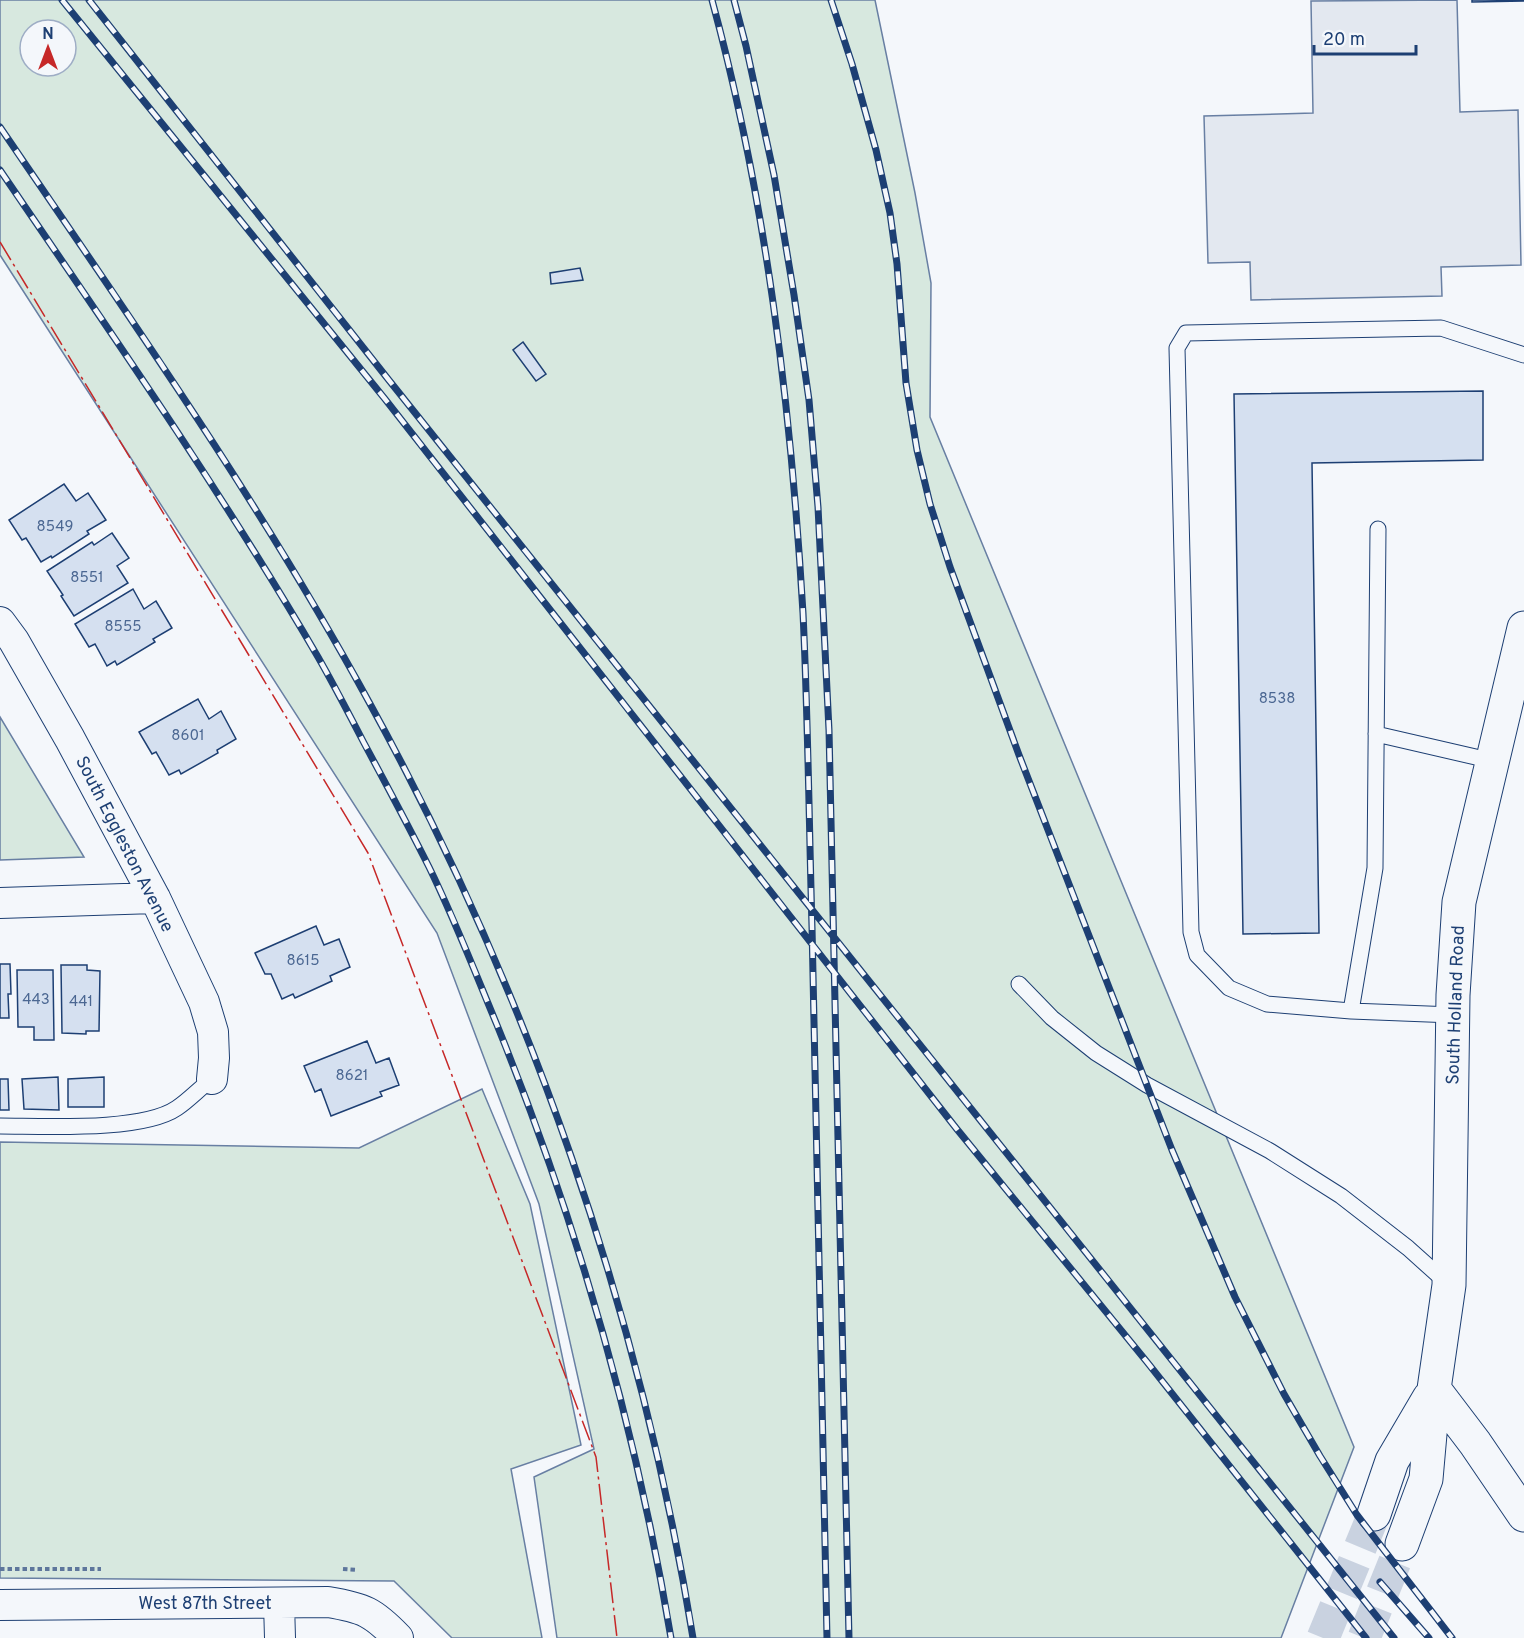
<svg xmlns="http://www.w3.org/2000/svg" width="1524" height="1638" font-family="Overpass,sans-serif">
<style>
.green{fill:#d7e8df;stroke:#687fa3;stroke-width:1.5;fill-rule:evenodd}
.parking{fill:#e3e8f0;stroke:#687fa3;stroke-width:1.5}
.building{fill:#d5e0f0;stroke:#1d3f73;stroke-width:1.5}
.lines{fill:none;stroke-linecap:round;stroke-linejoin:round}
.secondary-tunnel{stroke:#c9d2e0;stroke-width:33;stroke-dasharray:33 16;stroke-linecap:butt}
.lane-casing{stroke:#1d3f73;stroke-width:17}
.street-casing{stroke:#1d3f73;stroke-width:32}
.secondary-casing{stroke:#1d3f73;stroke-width:35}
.path{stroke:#5e769c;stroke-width:4;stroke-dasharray:4.5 3;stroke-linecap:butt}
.lane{stroke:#f4f7fb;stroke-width:15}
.street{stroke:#f4f7fb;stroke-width:30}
.secondary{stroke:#f4f7fb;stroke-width:33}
.rail-casing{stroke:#1d3f73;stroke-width:7}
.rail{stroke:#f4f7fb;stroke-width:4.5;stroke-dasharray:14;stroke-linecap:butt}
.power{stroke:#c62828;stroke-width:1.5;stroke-dasharray:21 4.5 3 4.5;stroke-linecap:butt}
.labels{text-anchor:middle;stroke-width:4.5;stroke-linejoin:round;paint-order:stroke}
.number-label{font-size:15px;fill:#4b6792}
.street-label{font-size:18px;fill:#1d3f73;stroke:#f4f7fb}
</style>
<rect width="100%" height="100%" fill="#f4f7fb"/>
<path class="green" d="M0,0H875L915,193L931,283L930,417L1354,1447L1281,1638H557L534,1477L594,1449L539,1204L437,933L0,255ZM30,30H66V66H30Z
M0,717L84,857L0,860Z
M482,1089L530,1204L581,1445L511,1469L542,1638H452L394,1581L0,1578V1142L359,1148Z"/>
<path class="parking" d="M1457,0L1460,112L1518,110L1521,265L1441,267L1442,296L1251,300L1250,262L1208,263L1204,116L1313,113L1311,1Z"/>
<path class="building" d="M1472,0H1524V1L1472,2Z
M580,268L583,280L551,284L550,273Z
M523,342L546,374L536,381L513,350Z
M1483,391V460L1312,463L1319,933L1243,934L1234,394Z
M64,484L76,501L88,493L106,520L87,531L89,534L52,558L51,556L41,562L26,538L22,540L9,520Z
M112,533L129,558L117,566L128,583L74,616L61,596L63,595L47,571L92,542L94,545Z
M133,589L144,609L156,601L172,628L153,639L155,642L117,665L115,661L107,666L95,644L89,647L75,624Z
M198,699L209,719L221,711L236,739L217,750L218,753L181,774L179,770L169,775L156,752L152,754L139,732Z
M316,926L324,945L339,939L350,967L330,976L332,981L295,998L293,994L282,999L271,974H265L255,953Z
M0,964H10L11,994H8L9,1018H0Z
M61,965H87V970L100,971L99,1031H86V1034L62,1033Z
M17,970H53L54,1040H34V1027H18Z
M367,1041L376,1063L389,1058L399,1085L380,1092L382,1096L331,1116L321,1089L315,1092L304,1066Z
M58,1077L59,1110L24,1109L22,1079Z
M104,1077V1107H68V1079Z
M0,1079H8L9,1110H0Z"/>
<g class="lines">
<path class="secondary-tunnel" d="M1323,1638L1374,1514
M1364,1638L1402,1544"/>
<g class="lane-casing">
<path id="lane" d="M1376,734L1493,761
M1019,984L1052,1018L1096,1053L1147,1085L1270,1151L1341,1196L1408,1248L1447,1283
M1351,1011L1375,868L1378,529
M1453,1015L1351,1011L1267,1004L1229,988L1197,955L1191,932L1177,348L1186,333L1441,328L1524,355
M0,1126C43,1126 142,1132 177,1108C189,1100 200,1088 212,1079"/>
</g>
<g class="street-casing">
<path id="street" d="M0,622L14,641L70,739L155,898L204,1002L213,1032L214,1058L212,1079
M0,903L155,898
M279,1603L280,1638
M0,1605L328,1602C364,1608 373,1612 398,1638"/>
</g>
<g class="secondary-casing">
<path id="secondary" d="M1434,1389L1475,1443L1524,1515
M1374,1514L1392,1461L1429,1398
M1402,1544L1426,1479L1434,1389L1449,1285L1453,995L1459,902L1524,628"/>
</g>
<path class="path" d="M0,1569H101
M343,1569L357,1570"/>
<use href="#lane" class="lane"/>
<use href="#street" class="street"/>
<use href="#secondary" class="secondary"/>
<g class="rail-casing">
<path id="rail" d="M62,0L385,399L956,1128L1147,1362L1366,1638
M89,0L388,379L1394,1638
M712,0C766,199 791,407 803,613C808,717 809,822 812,927C817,1164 822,1401 827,1638
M734,0L746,46L774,175L794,295L809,400L818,507L829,730L849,1638
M831,0L852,64L876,150L890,213L897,264L906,383L917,450L930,504L950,567L1019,755L1172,1150L1235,1297L1284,1394L1320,1456L1357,1515L1452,1638
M0,127C128,315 260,502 369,702C529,993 640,1311 693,1638
M0,170C109,330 220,489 318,657C334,685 349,714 364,743C386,784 408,825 429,867C454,918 475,972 497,1025C577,1222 636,1428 671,1638
M1380,1582L1429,1638"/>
</g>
<use href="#rail" class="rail"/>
<path class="power" d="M0,242L368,853L596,1457L617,1638"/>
</g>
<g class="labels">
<g class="number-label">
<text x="55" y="531">8549</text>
<text x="87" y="582">8551</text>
<text x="123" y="631">8555</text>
<text x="1277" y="703">8538</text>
<text x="188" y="740">8601</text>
<text x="303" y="965">8615</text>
<text x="36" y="1004">443</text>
<text x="81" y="1006">441</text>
<text x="352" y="1080">8621</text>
</g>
<g class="street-label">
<text transform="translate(125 844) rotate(63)" y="6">South Eggleston Avenue</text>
<text transform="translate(1455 1005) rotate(-88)" y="6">South Holland Road</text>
<text x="205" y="1609">West 87th Street</text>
</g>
</g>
<g transform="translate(48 48)"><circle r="28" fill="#f4f7fb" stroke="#9eadc5" stroke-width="1.5"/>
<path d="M0-4.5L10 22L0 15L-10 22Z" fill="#c62828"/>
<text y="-9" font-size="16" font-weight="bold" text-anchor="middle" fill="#1d3f73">N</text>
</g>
<path d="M1314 45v9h102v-9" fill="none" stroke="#1d3f73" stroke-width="3"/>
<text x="1323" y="45" font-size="18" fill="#1d3f73" stroke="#f4f7fb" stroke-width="4.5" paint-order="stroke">20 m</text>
</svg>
